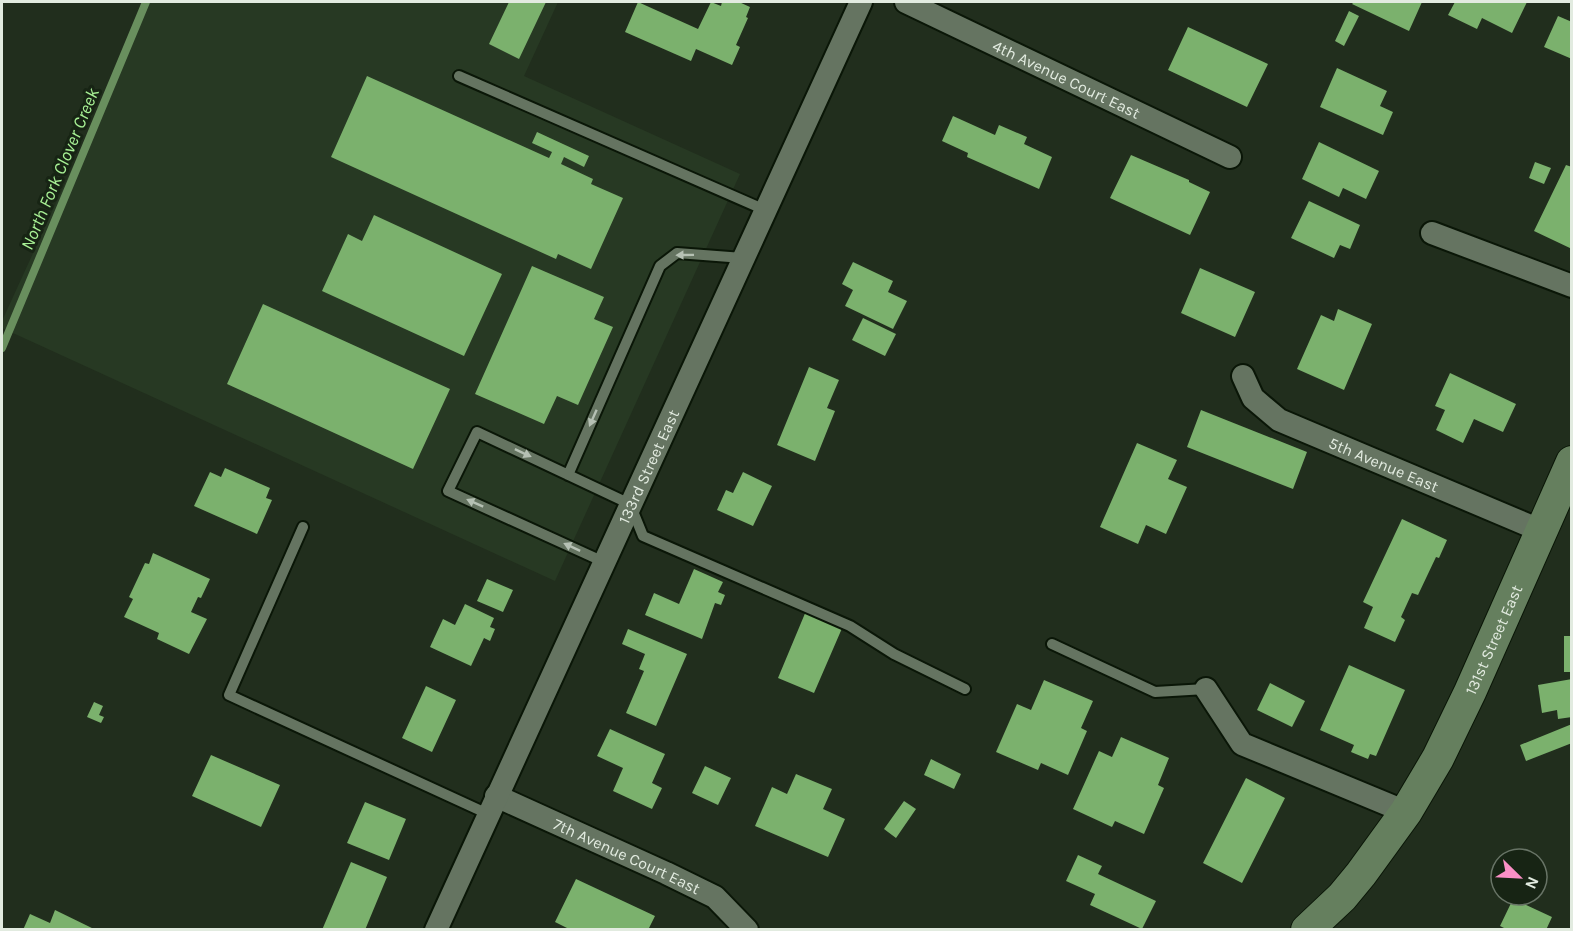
<svg xmlns="http://www.w3.org/2000/svg" width="1573" height="931" font-family="Karla,sans-serif">
<style>
.built{fill:#273923}
.lines{fill:none;stroke-linecap:round;stroke-linejoin:round}
.stream{stroke:#698f5e;stroke-width:8}
.building{fill:#7bb16d}
.lane-casing{stroke:#0a1607;stroke-width:14}
.street-casing{stroke:#0a1607;stroke-width:26}
.secondary-casing{stroke:#0a1607;stroke-width:34}
.lane{stroke:#657461;stroke-width:10}
.street{stroke:#657461;stroke-width:22}
.secondary{stroke:#657f5e;stroke-width:32}
.oneway{fill:#b6c1b4}
.labels{text-anchor:middle;stroke-width:6;stroke-linejoin:round;paint-order:stroke}
.street-label{font-size:16px;fill:#e2ebe0;stroke:#172414}
.water-label{font-size:18px;font-style:italic;fill:#a8f195;stroke:#172414}
</style>
<rect width="100%" height="100%" fill="#212e1d"/>
<path class="built" d="M148,2H558L524,76L740,174L555,581L2,328V321Z"/>
<g class="lines">
<path class="stream" d="M2,348L146,2"/>
</g>
<path class="building" d="M509,2H546L519,59L489,44Z
M638,2L698,29L711,2L721,6L722,2H739L750,7L746,17L748,18L736,45L740,47L732,65L696,49L691,61L625,32Z
M1354,2H1422L1409,31L1352,4Z
M1455,2H1527L1512,33L1482,18L1477,29L1448,15Z
M1349,11L1359,16L1344,46L1335,41Z
M1558,16L1572,22V59L1544,47Z
M1188,27L1268,64L1247,107L1168,70Z
M1337,68L1387,91L1380,106L1393,112L1383,135L1320,107Z
M367,76L549,158L552,152L532,143L537,132L589,156L584,167L564,157L561,164L593,179L591,184L623,198L591,269L558,254L556,259L331,157Z
M953,116L995,135L999,125L1027,137L1024,144L1052,157L1039,189L967,157L968,153L942,141Z
M1319,142L1379,171L1366,199L1343,188L1339,197L1302,179Z
M1131,155L1189,180V182L1210,192L1190,235L1110,198Z
M1535,162L1551,168L1544,184L1529,178Z
M1566,165L1572,167V249L1534,231Z
M1309,201L1360,225L1350,249L1340,245L1334,258L1291,238Z
M374,215L502,274L464,356L322,291L348,234L362,241Z
M853,262L893,281L888,292L907,301L893,329L845,306L853,290L842,284Z
M532,266L604,297L594,319L613,327L578,405L557,396L544,424L475,394Z
M1200,268L1255,292L1235,337L1181,313Z
M263,304L450,389L413,469L227,384Z
M1338,309L1372,324L1344,390L1297,369L1321,315L1334,321Z
M863,318L896,334L885,356L852,340Z
M809,367L839,380L827,408L835,411L815,461L777,445Z
M1450,373L1516,404L1503,432L1474,419L1463,443L1436,430L1445,410L1435,406Z
M1201,410L1307,452L1293,489L1187,447Z
M1137,443L1177,460L1168,479L1187,487L1166,534L1146,525L1138,544L1100,527Z
M225,468L270,488L266,498L272,500L257,534L194,506L210,472L221,477Z
M743,472L772,486L753,526L717,510L726,490L733,493Z
M1402,519L1447,540L1439,558L1436,557L1418,595L1412,593L1401,617L1405,620L1395,642L1364,628L1373,607L1363,602Z
M153,553L210,579L201,598L198,597L191,612L207,619L189,654L157,639L159,633L124,617L133,599L129,597L145,563L149,564Z
M694,569L723,582L718,592L725,595L721,605L715,603L702,639L645,615L654,593L679,604Z
M487,579L513,590L503,612L477,601Z
M465,604L494,618L490,627L495,629L490,641L484,638L471,666L430,647L443,619L455,625Z
M806,611L843,626L814,693L778,678Z
M628,629L687,654L656,726L626,713L644,671L639,669L645,654L622,644Z
M1564,636H1572V672H1564Z
M1349,665L1405,690L1376,756L1370,754L1368,759L1351,752L1354,745L1320,730Z
M1572,679V717L1558,719L1557,710L1542,713L1538,685Z
M1044,680L1093,701L1081,728L1087,731L1068,775L1041,763L1038,770L996,752L1017,704L1031,710Z
M1270,683L1305,701L1292,727L1257,710Z
M426,686L456,700L432,752L402,738Z
M94,702L103,706L99,715L104,717L101,723L87,717Z
M1572,724V743L1526,761L1520,745Z
M610,729L665,754L652,783L662,788L652,809L613,791L623,768L597,756Z
M1121,737L1169,758L1158,785L1164,788L1144,834L1115,821L1112,827L1073,809L1099,751L1112,757Z
M211,755L280,785L261,827L192,796Z
M931,759L961,774L954,789L924,775Z
M705,766L731,778L718,805L692,793Z
M796,774L832,789L823,809L845,819L828,857L755,826L772,787L787,794Z
M1246,778L1285,798L1242,883L1203,863Z
M904,801L916,809L896,838L884,829Z
M365,802L406,819L389,860L347,843Z
M1078,855L1102,866L1098,874L1156,901L1142,929L1090,905L1095,894L1066,881Z
M351,862L387,877L365,930H322Z
M576,879L655,916L648,930H571L555,922Z
M1513,899L1552,917L1546,930H1508L1500,926Z
M55,910L96,930H23L30,914L50,923Z"/>
<g class="lines">
<g class="lane-casing">
<path id="lane" d="M459,76L765,210
M568,475L660,266L677,253L743,258
M303,527L229,695L488,814
M604,562L448,491L477,432L630,504L643,536L850,626L894,654L965,689
M1052,644L1155,692L1206,689"/>
</g>
<g class="street-casing">
<g id="street">
<path id="s1" d="M906,2L1230,157"/>
<path d="M1432,233L1572,286"/>
<path id="s2" d="M1243,376L1253,398L1279,420L1542,531"/>
<path d="M1206,689L1242,744L1406,812"/>
<path id="s3" d="M496,796L666,873L715,897L747,930"/>
<path id="s4" d="M436,930L861,2"/>
</g>
</g>
<g class="secondary-casing">
<g id="secondary">
<path id="s5" d="M1307,930L1342,897L1361,874L1406,812L1438,758L1470,692L1572,462"/>
</g>
</g>
<use href="#lane" class="lane"/>
<use href="#street" class="street"/>
<use href="#secondary" class="secondary"/>
</g>
<defs><path id="oneway-solid" d="M-6-.8H1V-3.2L6.5 0L1 3.2V.8H-6Z" transform="scale(1.5)"/></defs>
<g class="oneway">
<use href="#oneway-solid" transform="translate(685 255) rotate(179)"/>
<use href="#oneway-solid" transform="translate(593 418) rotate(114)"/>
<use href="#oneway-solid" transform="translate(523 453) rotate(25)"/>
<use href="#oneway-solid" transform="translate(475 503) rotate(-156)"/>
<use href="#oneway-solid" transform="translate(572 547) rotate(-155)"/>
</g>
<g class="labels">
<g class="street-label">
<text dy="6" stroke="none"><textPath href="#s1" startOffset="178">4th Avenue Court East</textPath></text>
<text dy="6" stroke="none"><textPath href="#s4" startOffset="510">133rd Street East</textPath></text>
<text dy="6" stroke="none"><textPath href="#s2" startOffset="172">5th Avenue East</textPath></text>
<text dy="6" stroke="none"><textPath href="#s5" startOffset="348">131st Street East</textPath></text>
<text dy="6" stroke="none"><textPath href="#s3" startOffset="144">7th Avenue Court East</textPath></text>
</g>
<g class="water-label">
<text transform="translate(60 169) rotate(-67)" y="6">North Fork Clover Creek</text>
</g>
</g>
<rect width="1573" height="931" fill="none" stroke="#e2ebe0" stroke-width="6"/>
<g transform="translate(1519 877) rotate(114)"><circle r="28" fill="#172414" stroke="#687466" stroke-width="1.5"/>
<path d="M0-4.5L10 22L0 15L-10 22Z" fill="#fb8fc6"/>
<text y="-9" font-size="16" font-weight="bold" text-anchor="middle" fill="#e2ebe0">N</text>
</g>
</svg>
